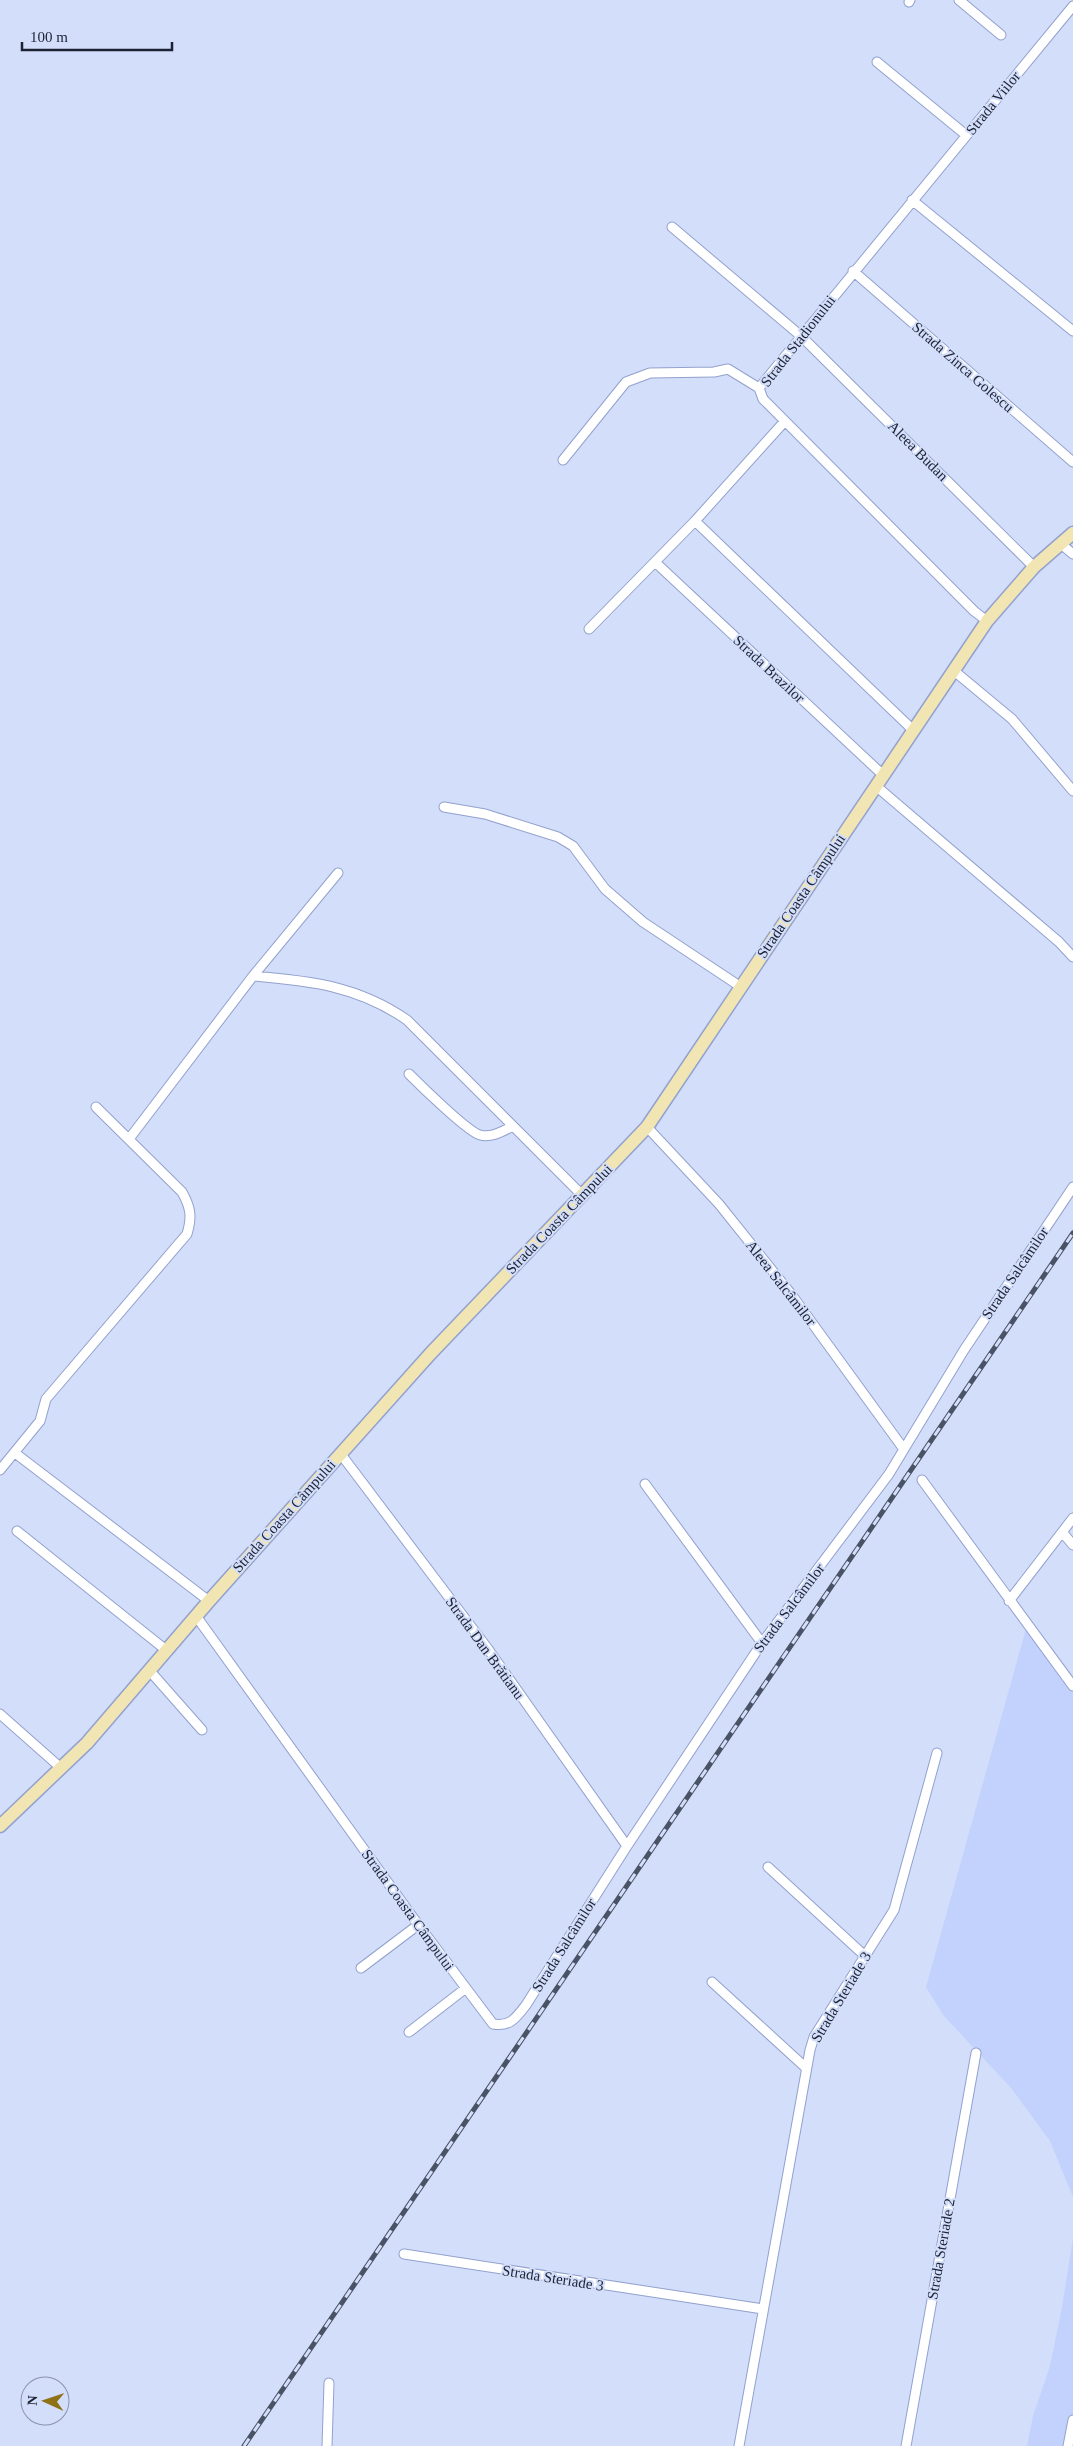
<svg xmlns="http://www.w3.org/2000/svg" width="1073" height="2446" font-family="Georgia,serif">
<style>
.built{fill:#c3d2fd}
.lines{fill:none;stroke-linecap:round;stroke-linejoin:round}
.street-casing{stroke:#92a1ce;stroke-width:11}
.secondary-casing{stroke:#92a1ce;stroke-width:15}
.street{stroke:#fff;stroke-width:9}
.secondary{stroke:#f2e5b4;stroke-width:12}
.rail-casing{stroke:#4a5265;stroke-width:5}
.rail{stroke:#d3defa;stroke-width:3;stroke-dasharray:9;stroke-linecap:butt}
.labels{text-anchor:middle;stroke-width:4;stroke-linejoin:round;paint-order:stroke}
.street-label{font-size:15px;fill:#1c2233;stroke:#d3defa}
</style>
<rect width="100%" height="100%" fill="#d3defa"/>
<path class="built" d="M1029,1618L1073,1676V2197L1050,2141L1011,2088L944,2016L926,1987Z
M1073,2238V2446H1027L1033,2416L1050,2366L1062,2307Z"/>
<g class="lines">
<g class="street-casing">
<path id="street" d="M959,0L1001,35
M909,2L910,0
M877,62L966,135
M912,200L1073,331
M672,227L801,336L1034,567
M853,271L1073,462
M785,421L695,521L913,730
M563,460L626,382L650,373L714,372L728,369L759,388
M1061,544L1073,554
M655,562L883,775
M987,621L974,611L763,399L759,388L1073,6
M589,629L695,521
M953,670L1012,719L1073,791
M876,786L1059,942L1073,957
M444,807L485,814L558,837L573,846L605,889L643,922L741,987
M253,976C311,981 358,986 407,1020L583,1196
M409,1074C420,1085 468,1132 480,1135C492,1138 503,1131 513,1126
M647,1127L719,1204L791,1294L903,1448
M129,1139L253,976L338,873
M15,1453L209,1601
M340,1453L488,1649L627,1846
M0,1470L40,1421L46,1399L187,1234C192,1217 191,1208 182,1192L96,1107
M922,1480L1073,1686
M645,1484L762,1643
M17,1531L166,1650
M1063,1533L1073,1545
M1009,1601L1073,1518
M196,1616L414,1919L493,2024C510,2027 516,2018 526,2005L627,1846L762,1643L889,1474L964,1350L1073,1187
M149,1670L202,1730
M0,1714L61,1768
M768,1867L865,1956
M361,1968L418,1925
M712,1982L805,2067
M409,2032L466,1988
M404,2254L763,2309
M327,2446L329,2383
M739,2446L810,2050L814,2037L894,1910L937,1753
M906,2446L976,2053
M1068,2446L1073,2420"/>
</g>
<g class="secondary-casing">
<path id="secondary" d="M0,1826L87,1743L209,1601L431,1353L647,1127L987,621L1034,567L1073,533"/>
</g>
<use href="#street" class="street"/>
<use href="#secondary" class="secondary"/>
<g class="rail-casing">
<path id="rail" d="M244,2446L1073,1233"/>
</g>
<use href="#rail" class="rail"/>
</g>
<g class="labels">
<g class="street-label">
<text transform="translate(993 103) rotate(-51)" y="5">Strada Viilor</text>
<text transform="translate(798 341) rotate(-52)" y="5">Strada Stadionului</text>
<text transform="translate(963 367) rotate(41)" y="5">Strada Zinca Golescu</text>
<text transform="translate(918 451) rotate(45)" y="5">Aleea Budan</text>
<text transform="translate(769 669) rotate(43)" y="5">Strada Brazilor</text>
<text transform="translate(801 896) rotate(-56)" y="5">Strada Coasta Câmpului</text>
<text transform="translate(559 1219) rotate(-46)" y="5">Strada Coasta Câmpului</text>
<text transform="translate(1015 1273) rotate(-56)" y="5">Strada Salcâmilor</text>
<text transform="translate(781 1283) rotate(52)" y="5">Aleea Salcâmilor</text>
<text transform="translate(284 1516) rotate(-48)" y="5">Strada Coasta Câmpului</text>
<text transform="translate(789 1608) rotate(-53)" y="5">Strada Salcâmilor</text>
<text transform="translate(485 1648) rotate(54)" y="5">Strada Dan Brătianu</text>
<text transform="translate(408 1910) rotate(54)" y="5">Strada Coasta Câmpului</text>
<text transform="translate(564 1945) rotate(-58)" y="5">Strada Salcâmilor</text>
<text transform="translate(841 1997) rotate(-59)" y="5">Strada Steriade 3</text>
<text transform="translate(941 2249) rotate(-80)" y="5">Strada Steriade 2</text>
<text transform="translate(553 2278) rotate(9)" y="5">Strada Steriade 3</text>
</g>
</g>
<g transform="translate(45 2401) rotate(273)"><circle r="24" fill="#d3defa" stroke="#8a93aa"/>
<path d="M0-4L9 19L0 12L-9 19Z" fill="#8f7216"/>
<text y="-8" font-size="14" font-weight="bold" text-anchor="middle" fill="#1c2233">N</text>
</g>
<path d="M22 42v8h150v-8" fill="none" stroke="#1c2233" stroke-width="2.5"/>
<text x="30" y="42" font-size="15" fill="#1c2233" stroke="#d3defa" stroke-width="4" paint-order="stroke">100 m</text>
</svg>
